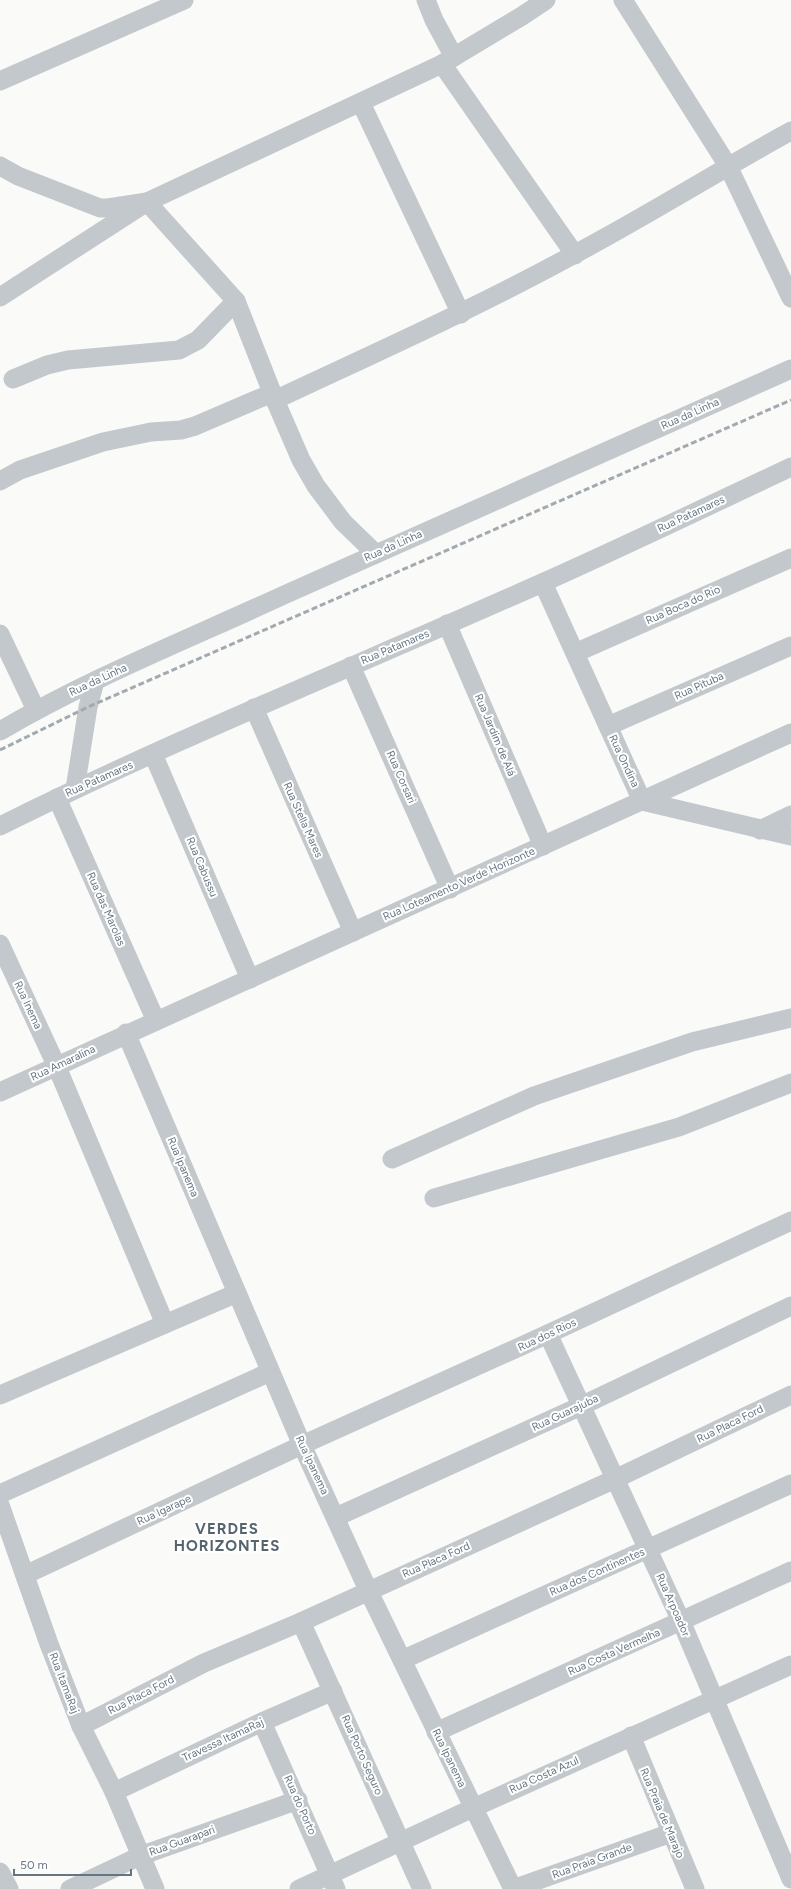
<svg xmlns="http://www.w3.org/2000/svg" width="791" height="1889" viewBox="0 0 791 1889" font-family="Figtree,sans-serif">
  <rect width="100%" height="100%" fill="#fafaf8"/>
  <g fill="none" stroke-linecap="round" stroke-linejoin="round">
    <g stroke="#c3c8cc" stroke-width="19">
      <path d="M426 0 434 20 454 57"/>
      <path d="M623 0 728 166 791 298"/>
      <path d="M442 64 575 255"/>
      <path d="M0 81 184 0"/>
      <path d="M361 103 461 314"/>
      <path d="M0 166 18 176 100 208H108L147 202 236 301 275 400 301 460 316 486 343 522 376 554"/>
      <path d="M0 297 147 202 442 64 522 16 546 0"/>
      <path d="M13 379 47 365 68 360 179 350 198 340 236 301"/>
      <path d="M275 400C375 353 476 308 573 255 647 216 718 171 791 131"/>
      <path d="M0 481 20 470 103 442 151 432 181 430 195 426 272 393"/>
      <path d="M543 583 642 801 791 836"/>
      <path d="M447 624 543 846"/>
      <path d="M0 634 36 710"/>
      <path d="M575 653 791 558"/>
      <path d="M351 666 450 889"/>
      <path d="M254 708 353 932"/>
      <path d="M608 726 791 646"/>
      <path d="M0 731C90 678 189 639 284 595 452 519 622 445 791 369"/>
      <path d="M153 754 250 979"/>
      <path d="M75 789 88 707 95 681"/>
      <path d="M57 798 156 1021"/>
      <path d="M0 826C177 738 361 664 542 583 625 546 708 506 791 467"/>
      <path d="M760 830 791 815"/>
      <path d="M0 944 57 1067 165 1324"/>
      <path d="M126 1033 302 1445 368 1590 513 1889"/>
      <path d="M0 1092 791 733"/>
      <path d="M392 1159 534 1096 692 1042 791 1018"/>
      <path d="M434 1198 679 1127 791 1083"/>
      <path d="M548 1334 681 1621 791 1879"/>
      <path d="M0 1395 237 1293"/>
      <path d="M0 1494 270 1372"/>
      <path d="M0 1505 49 1644 81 1726 114 1792 155 1889"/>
      <path d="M336 1517 581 1406 791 1306"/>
      <path d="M25 1575 302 1445 548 1334 791 1221"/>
      <path d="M301 1622 422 1889"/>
      <path d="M402 1660 791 1484"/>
      <path d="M262 1722 336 1889"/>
      <path d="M81 1726 204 1663 301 1622 615 1479 791 1395"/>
      <path d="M436 1732 791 1571"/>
      <path d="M631 1736 695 1889"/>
      <path d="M114 1792 262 1722 333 1691"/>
      <path d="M0 1872 9 1889"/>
      <path d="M70 1889 140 1856 298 1800"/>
      <path d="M299 1889 473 1808 791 1665"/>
      <path d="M513 1889 671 1833"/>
    </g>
    <path stroke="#a2aab0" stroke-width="3" stroke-dasharray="6 3" stroke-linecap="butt" d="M0 750 88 707 791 400"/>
  </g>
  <g text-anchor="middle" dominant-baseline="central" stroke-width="4" stroke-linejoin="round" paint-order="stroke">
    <g font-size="11" fill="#657683" stroke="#fff">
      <text transform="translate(690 414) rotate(-24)">Rua da Linha</text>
      <text transform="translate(691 514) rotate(-25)">Rua Patamares</text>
      <text transform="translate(393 546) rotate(-24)">Rua da Linha</text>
      <text transform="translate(683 605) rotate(-24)">Rua Boca do Rio</text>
      <text transform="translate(395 647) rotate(-23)">Rua Patamares</text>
      <text transform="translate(98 680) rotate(-25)">Rua da Linha</text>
      <text transform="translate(699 686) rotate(-24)">Rua Pituba</text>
      <text transform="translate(495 735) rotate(67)">Rua Jardim de Alá</text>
      <text transform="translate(624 761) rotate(65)">Rua Ondina</text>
      <text transform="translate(401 777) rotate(66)">Rua Corsari</text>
      <text transform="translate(99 779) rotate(-24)">Rua Patamares</text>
      <text transform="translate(303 820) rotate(66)">Rua Stella Mares</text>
      <text transform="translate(202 867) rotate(67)">Rua Cabussu</text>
      <text transform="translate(459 884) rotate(-24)">Rua Loteamento Verde Horizonte</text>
      <text transform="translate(106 909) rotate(66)">Rua das Marolas</text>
      <text transform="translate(28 1005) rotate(65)">Rua Inema</text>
      <text transform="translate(63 1063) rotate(-25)">Rua Amaralina</text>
      <text transform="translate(183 1167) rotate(67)">Rua Ipanema</text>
      <text transform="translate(547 1335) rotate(-25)">Rua dos Rios</text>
      <text transform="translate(565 1413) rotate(-25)">Rua Guarajuba</text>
      <text transform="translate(730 1424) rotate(-26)">Rua Placa Ford</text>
      <text transform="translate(312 1465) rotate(65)">Rua Ipanema</text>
      <text transform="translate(164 1510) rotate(-25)">Rua Igarape</text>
      <text transform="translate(436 1560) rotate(-24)">Rua Placa Ford</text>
      <text transform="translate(597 1572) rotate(-24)">Rua dos Continentes</text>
      <text transform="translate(673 1605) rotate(66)">Rua Arpoador</text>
      <text transform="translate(614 1652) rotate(-24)">Rua Costa Vermelha</text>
      <text transform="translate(64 1683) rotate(69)">Rua ItamaRaj</text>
      <text transform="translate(141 1695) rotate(-27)">Rua Placa Ford</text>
      <text transform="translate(223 1740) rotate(-25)">Travessa ItamaRaj</text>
      <text transform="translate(362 1755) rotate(66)">Rua Porto Seguro</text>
      <text transform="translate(449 1758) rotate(64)">Rua Ipanema</text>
      <text transform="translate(544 1775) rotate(-24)">Rua Costa Azul</text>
      <text transform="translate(300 1805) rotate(66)">Rua do Porto</text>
      <text transform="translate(662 1813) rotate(67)">Rua Praia de Marajo</text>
      <text transform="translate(182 1841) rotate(-20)">Rua Guarapari</text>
      <text transform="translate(592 1861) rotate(-20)">Rua Praia Grande</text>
    </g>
    <g font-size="15" font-weight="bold" letter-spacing="1" fill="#57646e" stroke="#fff">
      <text x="227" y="1529">VERDES<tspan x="227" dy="17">HORIZONTES</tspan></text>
    </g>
  </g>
  <path d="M14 1869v6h117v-6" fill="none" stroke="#657683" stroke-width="2"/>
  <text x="20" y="1869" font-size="12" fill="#657683" stroke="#ffffff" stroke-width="3" paint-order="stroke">50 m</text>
</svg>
